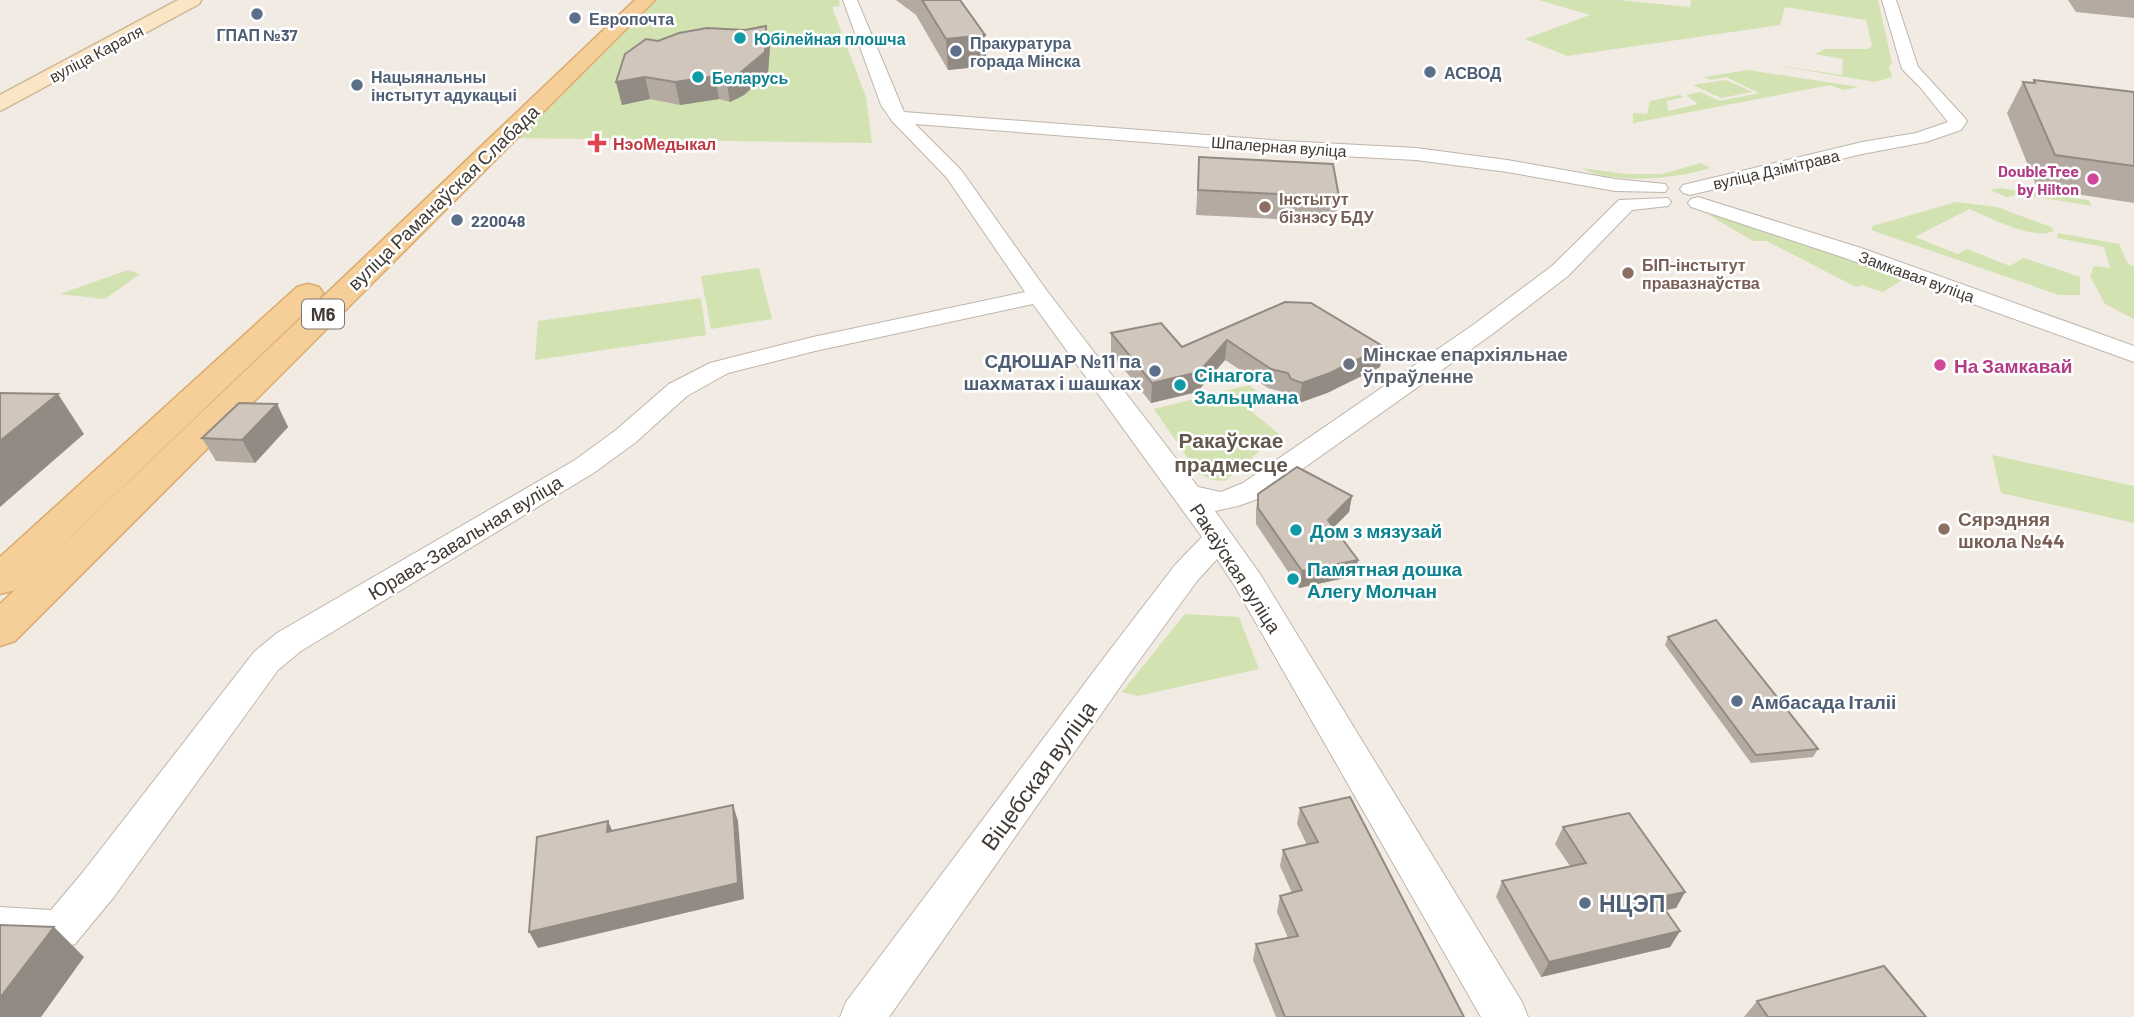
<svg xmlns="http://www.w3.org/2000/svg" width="2134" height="1017" viewBox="0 0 2134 1017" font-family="Barlow,sans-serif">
  <rect width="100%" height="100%" fill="#f1ebe4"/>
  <g fill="#d2e2b0">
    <path d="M657 0H839L840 6 832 7 866 97 872 143 518 138Z"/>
    <path d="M1539 0H1618L1690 7 1691 0H1878L1892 63 1889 66 1892 77 1875 82 1767 64 1842 75 1843 59 1815 54 1825 49H1868L1872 46 1866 20 1785 7 1780 25 1567 56 1525 39 1590 15Z"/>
    <path d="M1748 70 1859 87 1843 90 1830 85 1633 123V113L1647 114 1650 101 1679 95 1684 97 1667 101 1668 111 1698 104 1686 95 1700 92 1720 101 1759 93 1726 77 1711 80 1704 77Z"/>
    <path d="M1726 80 1752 92 1721 98 1693 85Z"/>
    <path d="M1701 163 1710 168C1677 179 1612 185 1581 168L1626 174H1662Z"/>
    <path d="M2000 188 2088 200 2092 206 2018 194 2007 197 1990 190Z"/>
    <path d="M1956 202 1997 207 2051 227 2054 231C2032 241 1990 217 1969 209L1915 237 1958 254 1967 249 2010 266 2024 258 2080 277V295H2059L1871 230 1873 226Z"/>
    <path d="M1715 214 1899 277 1902 280 1883 292 1862 285 1856 287 1767 241H1753L1709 215Z"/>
    <path d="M2058 233 2119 244 2128 264 2134 266V319L2105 304 2090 276 2094 266 2110 268 2104 247 2057 238Z"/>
    <path d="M759 268 772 319 711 329 701 276Z"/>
    <path d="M128 270 140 274 105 299 60 294Z"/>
    <path d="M701 298 706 335 535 360 538 321Z"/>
    <path d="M1249 385 1265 397 1246 407 1279 434 1225 481 1212 480 1198 473 1154 409Z"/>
    <path d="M1992 455 2134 486V523L2001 493Z"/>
    <path d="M1185 614 1239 617 1259 669 1138 696 1122 692Z"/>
  </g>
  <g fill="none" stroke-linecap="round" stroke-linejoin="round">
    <defs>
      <g id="street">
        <path d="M843 0H857L904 112 1284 141 1416 148 1507 160 1615 179 1665 184 1668 188 1665 192 1615 191 1507 172 1416 160 1284 153 915 124 961 170 1047 291 1198 487 1221 492 1243 483 1473 325 1552 266 1619 200 1668 198 1671 202 1668 206 1632 210 1568 276 1491 335 1263 497 1238 506 1215 511 1260 574 1522 1002 1528 1017H1481L1236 588 1217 559 1197 581 1127 677 889 1017H840L846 1002 1103 659 1175 565 1202 537 1033 304 815 351 728 373 687 396 636 442 595 472 301 651 278 670 113 898 75 944 60 949 0 945V907L51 910 83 872 254 652 277 633 575 460 616 430 669 384 710 363 813 337 1025 292 947 178 892 121 881 105Z"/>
        <path d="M1882 0H1896L1918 67 1964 117 1967 121 1961 130 1926 142 1862 154 1690 195 1683 193 1680 189 1683 185 1862 142 1916 133 1948 122 1920 87 1902 69Z"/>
        <path d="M1698 197 1861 248 2134 346V362L1845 258 1691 207 1688 203 1691 199Z"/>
      </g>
      <path id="secondary" d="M178 0H201L199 4 0 111V95Z"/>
      <g id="primary">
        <path d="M635 0H655L15 641 0 646V604Z"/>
        <path d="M308 284 319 287 323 293 319 299 15 590 0 594V557L297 287Z"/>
      </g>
    </defs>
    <use href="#street" stroke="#beb5ab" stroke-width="2"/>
    <use href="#secondary" stroke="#cdb897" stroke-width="3"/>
    <use href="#primary" stroke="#d9aa6a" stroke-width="3"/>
    <use href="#street" fill="#fff" fill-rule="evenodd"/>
    <use href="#secondary" fill="#fae6c5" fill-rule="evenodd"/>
    <use href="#primary" fill="#f6cf98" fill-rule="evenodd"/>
  </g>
  <g fill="#b4aaa1">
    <path d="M896 0H960L987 66 948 70 916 15Z"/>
    <path d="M2068 0H2134V18L2076 12Z"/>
    <path d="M766 26 770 47 768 73 744 95 730 102 719 99 680 105 650 99 622 105 616 82 658 41 745 30Z"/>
    <path d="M2034 80 2134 92V203L2037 188 2007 113 2023 82 2032 83Z"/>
    <path d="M1199 157 1339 197 1335 222 1196 215Z"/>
    <path d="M1285 302 1380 367 1327 393 1299 403 1288 399 1285 393 1268 388 1225 360 1197 392 1151 403 1111 353V333L1182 347Z"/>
    <path d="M277 404 288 427 255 463 216 461 202 438Z"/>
    <path d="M1258 494 1352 496 1349 512 1334 527 1358 560 1354 576 1299 588 1256 524V510Z"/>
    <path d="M1668 637 1818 749 1813 757 1751 763 1665 645Z"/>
    <path d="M1300 808 1464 1017H1276L1253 960 1256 944 1288 938 1277 912 1280 896 1292 893 1280 866 1283 850 1307 845 1297 824Z"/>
    <path d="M1563 827 1685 892 1676 908 1665 910 1680 931 1670 947 1541 977 1496 897 1502 881 1570 866 1555 844Z"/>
    <path d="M1757 1001 1926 1017H1744Z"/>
  </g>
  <g fill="#928b83">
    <path d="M766 26 770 47 768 73 744 95 730 102 726 79Z"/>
    <path d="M985 35 987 66 948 70 946 39Z"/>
    <path d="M715 76 719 99 680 105 675 82Z"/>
    <path d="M645 77 650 99 622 105 616 82Z"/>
    <path d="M1227 340 1225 360 1197 392 1151 403 1152 383Z"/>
    <path d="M1384 347 1380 367 1327 393 1299 403 1302 383Z"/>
    <path d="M58 394 84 434 0 507V441Z"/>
    <path d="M277 404 288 427 255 463 242 440Z"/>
    <path d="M1352 496 1349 512 1325 536 1328 520Z"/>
    <path d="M1358 560 1354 576 1299 588 1302 571Z"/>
    <path d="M733 805 738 821 744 899 538 948 529 932Z"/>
    <path d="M608 821 615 837 607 832Z"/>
    <path d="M1685 892 1676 908 1648 914 1657 898Z"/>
    <path d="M54 927 84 957 41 1017H0V998Z"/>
    <path d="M1680 931 1670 947 1541 977 1549 962Z"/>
  </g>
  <g fill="#d1c6bb" stroke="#928b83" stroke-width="2">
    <path d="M922 0H960L985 35 946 39Z"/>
    <path d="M766 26 765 52 740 73 726 79 715 76 675 82 645 77 616 82 625 54 646 39 658 41 679 33 707 28 745 30Z"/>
    <path d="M2034 80 2134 92V166L2055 155 2023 82 2035 83Z"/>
    <path d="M1199 157 1333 164 1339 197 1198 190Z"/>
    <path d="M1285 302 1311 303 1384 347 1330 373 1302 383 1291 379 1288 373 1271 369 1227 340 1199 372 1152 383 1111 333 1161 323 1182 347Z"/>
    <path d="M0 393 58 394 0 441Z"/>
    <path d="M239 403 277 404 242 440 202 438Z"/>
    <path d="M1297 467 1352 496 1328 520 1358 560 1302 571 1258 508V494Z"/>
    <path d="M1716 620 1818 749 1756 755 1668 637Z"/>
    <path d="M1350 797 1464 1017H1285L1256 944 1298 936 1280 896 1302 890 1283 850 1318 842 1300 808Z"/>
    <path d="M733 805 738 883 529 932 537 837 608 821 607 832Z"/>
    <path d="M1629 813 1685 892 1657 898 1680 931 1549 962 1502 881 1586 863 1563 827Z"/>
    <path d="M0 925 54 927 0 998Z"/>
    <path d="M1884 966 1926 1017H1768L1757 1001Z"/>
  </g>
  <g fill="#5c6f8a" stroke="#fff" stroke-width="2.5">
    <circle cx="257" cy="14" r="7"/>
    <circle cx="575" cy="18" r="7"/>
    <circle cx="956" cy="51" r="7"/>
    <circle cx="1430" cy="72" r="7"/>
    <circle cx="357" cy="85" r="7"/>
    <circle cx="457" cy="220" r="7"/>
    <circle cx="1155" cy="371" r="7"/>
    <circle cx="1737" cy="701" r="7"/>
    <circle cx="1585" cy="903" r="7"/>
  </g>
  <g fill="#0f9aa8" stroke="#fff" stroke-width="2.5">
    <circle cx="740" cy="38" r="7"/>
    <circle cx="698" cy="77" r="7"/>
    <circle cx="1180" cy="385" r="7"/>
    <circle cx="1296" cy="530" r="7"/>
    <circle cx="1293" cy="579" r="7"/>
  </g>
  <path fill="#e0444e" stroke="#fff" stroke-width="2.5" d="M593.5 132.5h7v7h7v7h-7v7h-7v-7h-7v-7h7z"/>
  <g fill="#d1479c" stroke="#fff" stroke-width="2.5">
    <circle cx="2093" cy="179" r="7"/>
    <circle cx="1940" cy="365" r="7"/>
  </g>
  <g fill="#8d6e63" stroke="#fff" stroke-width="2.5">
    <circle cx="1265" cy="207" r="7"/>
    <circle cx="1628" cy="273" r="7"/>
    <circle cx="1944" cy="529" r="7"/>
  </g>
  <circle fill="#6b7280" stroke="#fff" stroke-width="2.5" cx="1349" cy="364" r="7"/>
  <g text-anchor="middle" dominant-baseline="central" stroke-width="5" stroke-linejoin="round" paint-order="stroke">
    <g font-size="16" font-weight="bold" fill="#4e5e75" stroke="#fff" text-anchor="start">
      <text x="589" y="18">Европочта</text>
      <text x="257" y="34" text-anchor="middle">ГПАП №37</text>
      <text x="970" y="42">Пракуратура<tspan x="970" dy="18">горада Мінска</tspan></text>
      <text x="1444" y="72">АСВОД</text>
      <text x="371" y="76">Нацыянальны<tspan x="371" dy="18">інстытут адукацыі</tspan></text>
      <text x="471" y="220">220048</text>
    </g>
    <g font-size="16" font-weight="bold" fill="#0d838f" stroke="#fff" text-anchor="start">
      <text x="754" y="38">Юбілейная плошча</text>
      <text x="712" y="77">Беларусь</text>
    </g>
    <g font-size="16" fill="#423b35" stroke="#fff">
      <text transform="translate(96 53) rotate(-28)">вуліца Караля</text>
      <text transform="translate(1279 146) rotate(4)">Шпалерная вуліца</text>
      <text transform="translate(1776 169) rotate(-13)">вуліца Дзімітрава</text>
      <text transform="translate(1917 276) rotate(20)">Замкавая вуліца</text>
    </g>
    <g font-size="16" font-weight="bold" fill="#be3a42" stroke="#fff" text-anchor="start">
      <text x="613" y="143">НэоМедыкал</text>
    </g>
    <g font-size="16" font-weight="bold" fill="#b23c85" stroke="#fff" text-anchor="end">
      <text x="2079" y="170">DoubleTree<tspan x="2079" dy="18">by Hilton</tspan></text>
    </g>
    <g font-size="16" font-weight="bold" fill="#785e54" stroke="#fff" text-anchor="start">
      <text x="1279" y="198">Інстытут<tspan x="1279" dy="18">бізнэсу БДУ</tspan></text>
      <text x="1642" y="264">БІП-інстытут<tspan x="1642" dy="18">правазнаўства</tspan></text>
    </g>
    <rect fill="#fff" stroke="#7b7672" stroke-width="2" x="302" y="299.5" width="42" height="29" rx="5"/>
    <g font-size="18" font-weight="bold" fill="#423b35">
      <text x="323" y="314">М6</text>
    </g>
    <g font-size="19" fill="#423b35" stroke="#fff">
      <text transform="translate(443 197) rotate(-44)">вуліца Раманаўская Слабада</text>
      <text transform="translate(465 537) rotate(-31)">Юрава-Завальная вуліца</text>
      <text transform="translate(1236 568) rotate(57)">Ракаўская вуліца</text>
    </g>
    <g font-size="19" font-weight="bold" fill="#5b616d" stroke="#fff" text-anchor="start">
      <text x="1363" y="353">Мінскае епархіяльнае<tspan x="1363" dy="22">ўпраўленне</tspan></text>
    </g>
    <g font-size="19" font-weight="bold" fill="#4e5e75" stroke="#fff" text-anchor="end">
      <text x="1141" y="360">СДЮШАР №11 па<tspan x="1141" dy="22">шахматах і шашках</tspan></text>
      <text x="1751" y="701" text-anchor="start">Амбасада Італіі</text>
    </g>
    <g font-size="19" font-weight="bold" fill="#b23c85" stroke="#fff" text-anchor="start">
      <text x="1954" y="365">На Замкавай</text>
    </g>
    <g font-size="19" font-weight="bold" fill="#0d838f" stroke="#fff" text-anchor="start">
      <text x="1194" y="374">Сінагога<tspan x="1194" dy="22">Зальцмана</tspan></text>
      <text x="1310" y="530">Дом з мязузай</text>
      <text x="1307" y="568">Памятная дошка<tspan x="1307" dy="22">Алегу Молчан</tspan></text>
    </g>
    <g font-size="19" font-weight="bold" fill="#785e54" stroke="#fff" text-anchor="start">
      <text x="1958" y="518">Сярэдняя<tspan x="1958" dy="22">школа №44</tspan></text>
    </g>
    <g font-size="21" font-weight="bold" fill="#64584d" stroke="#fff">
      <text x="1231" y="439">Ракаўскае<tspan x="1231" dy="24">прадмесце</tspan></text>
    </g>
    <g font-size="23" fill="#423b35" stroke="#fff">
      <text transform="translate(1038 775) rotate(-54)">Віцебская вуліца</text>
    </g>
    <g font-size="23" font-weight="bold" fill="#4e5e75" stroke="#fff" text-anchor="start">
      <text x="1599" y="903">НЦЭП</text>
    </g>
  </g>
</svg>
